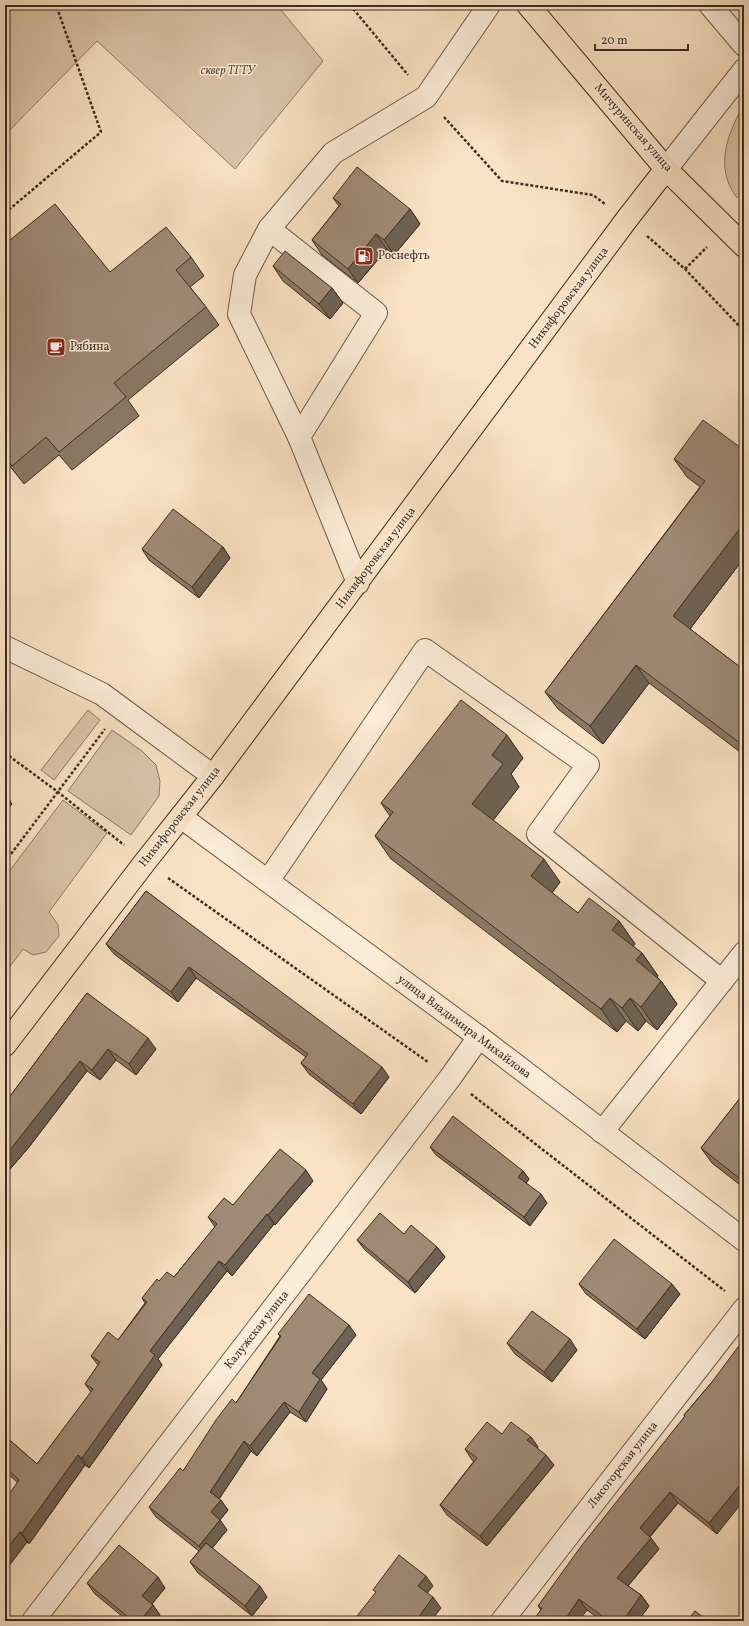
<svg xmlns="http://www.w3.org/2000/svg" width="749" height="1626" viewBox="0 0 749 1626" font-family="Vollkorn,serif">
  <rect width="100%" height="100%" fill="#fae3c4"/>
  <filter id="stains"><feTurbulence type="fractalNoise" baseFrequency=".005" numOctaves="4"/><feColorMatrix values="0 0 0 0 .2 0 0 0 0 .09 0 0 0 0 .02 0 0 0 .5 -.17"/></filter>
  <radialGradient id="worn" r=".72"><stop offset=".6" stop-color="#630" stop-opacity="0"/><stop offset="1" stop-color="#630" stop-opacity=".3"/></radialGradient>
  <g fill="#dac4a8" stroke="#8c7864">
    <path d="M5 5H277L323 61 235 169 97 41 5 135Z"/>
    <path d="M744 104V192L737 198C714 167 727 135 744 104Z"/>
    <path d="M88 710 100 720 54 780 41 770Z"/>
    <path d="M112 730 142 751 156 765 160 781 159 796 131 835 68 791Z"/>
    <path d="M63 800 107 833 49 912 58 925 59 936 46 952 33 955 23 949 5 973V877Z"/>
  </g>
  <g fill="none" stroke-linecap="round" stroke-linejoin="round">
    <defs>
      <g id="minor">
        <path d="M710 5 744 45"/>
        <path d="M666 169 744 70"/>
        <path d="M269 229 245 275 239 314 299 437"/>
        <path d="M358 583 299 437 376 313 269 229 333 153 426 97 489 5"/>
        <path d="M5 647 102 694 213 776"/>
        <path d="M181 817 479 1037 744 1240"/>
        <path d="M268 881 425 650 588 765 538 834 722 981"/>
        <path d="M602 1132 744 953"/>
        <path d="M33 1621 450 1078 479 1037"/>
        <path d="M502 1621 744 1309"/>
      </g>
      <g id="major">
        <path d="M528 5 666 169 744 246"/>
        <path d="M5 1045 145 862 213 776 627 219 666 169"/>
      </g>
    </defs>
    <use href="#minor" stroke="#6c5a4a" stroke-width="24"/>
    <use href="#major" stroke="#3d2c21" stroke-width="24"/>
    <g stroke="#3d2c21" stroke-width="2.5" stroke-dasharray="3 2" stroke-linecap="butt">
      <path d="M350 5 408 75"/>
      <path d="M444 117 502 181 593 195 605 204"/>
      <path d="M5 213 101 132 56 5"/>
      <path d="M647 236 685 269 744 331"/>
      <path d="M685 269 707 247"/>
      <path d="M5 753 58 792 124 845"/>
      <path d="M5 862 105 729"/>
      <path d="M168 878 428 1062"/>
      <path d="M471 1094 725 1291"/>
    </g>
    <use href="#minor" stroke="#fcedd9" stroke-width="22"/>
    <use href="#major" stroke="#fae3c4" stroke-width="22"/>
  </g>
  <g fill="#897865" stroke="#3d2c21">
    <path d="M333 198 410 209 420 224 394 255 387 249 358 283 322 255 312 240 339 206Z"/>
    <path d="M5 244 110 272 191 257 204 276 190 287 206 307 219 325 128 400 139 416 72 470 59 455 24 484 5 460Z"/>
    <path d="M273 266 332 288 343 303 330 319 283 281Z"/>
    <path d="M744 450V558L690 629 744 670V755L649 683 603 744 558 709 545 692 700 487 687 477 674 459Z"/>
    <path d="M223 547 230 558 199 598 149 560 142 549Z"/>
    <path d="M523 758 511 774 519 787 493 820 560 882 552 893 578 913 619 921 635 944 633 946 642 953 658 976 657 977 661 981 677 1004 657 1030 646 1021 638 1031 626 1021 617 1032 391 859 375 836 390 816 381 803Z"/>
    <path d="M146 891 389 1077 361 1114 309 1074 301 1063 306 1057 196 978 178 1002 114 954 106 944Z"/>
    <path d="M87 993 156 1049 136 1075 116 1060 100 1080 87 1071 29 1147 5 1175V1103Z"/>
    <path d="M744 1093V1188L712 1163 701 1148Z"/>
    <path d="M430 1147 523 1171 529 1179 526 1183 547 1203 530 1226 436 1155Z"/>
    <path d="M313 1181 275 1225 274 1224 232 1276 227 1271 158 1359 162 1365 89 1468 85 1465 29 1544 27 1542 5 1571V1500L18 1483 5 1471V1436L37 1464 91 1392 85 1384 98 1365 91 1356 118 1340 145 1303 142 1298 159 1281 174 1277 215 1227 208 1217 233 1205Z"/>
    <path d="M404 1234 437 1247 445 1257 415 1293 365 1250 357 1240Z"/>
    <path d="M579 1284 680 1294 645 1339 586 1294Z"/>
    <path d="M278 1334 356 1335 321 1380 327 1389 306 1422 290 1412 257 1456 251 1451 219 1499 228 1510 220 1520 227 1530 212 1548 267 1597 252 1616 198 1573 190 1562 199 1551 156 1517 149 1507 183 1471 236 1403 280 1336Z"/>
    <path d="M507 1343 577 1350 552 1382 515 1354Z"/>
    <path d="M712 1382 717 1534 678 1503 650 1537 659 1549 628 1586 641 1595 649 1606 638 1621H602L587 1610H541L538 1606 685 1417 684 1415Z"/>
    <path d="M502 1434 531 1437 538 1447 537 1448 554 1465 487 1546 447 1515 440 1505 474 1461 472 1460 465 1449Z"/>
    <path d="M87 1583 165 1588 152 1604 160 1615 155 1621H128L95 1594Z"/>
  </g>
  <g fill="#6f6153" stroke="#3d2c21">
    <path d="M410 209 420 224 394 255 384 240Z"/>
    <path d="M376 234 387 249 358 283 348 269Z"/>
    <path d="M332 288 343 303 330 319 319 304Z"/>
    <path d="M744 523V558L686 634 673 616Z"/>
    <path d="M223 547 230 558 199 598 192 587Z"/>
    <path d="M636 665 649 683 603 744 590 726Z"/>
    <path d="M507 735 523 758 511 774 519 787 488 827 472 804 492 755Z"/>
    <path d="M5 793 12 804 5 813Z"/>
    <path d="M544 859 560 882 547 899 531 876Z"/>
    <path d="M619 921 635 944 628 953 612 930Z"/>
    <path d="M642 953 658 976 652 983 636 960Z"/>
    <path d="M189 967 196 978 178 1002 171 992Z"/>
    <path d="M661 981 677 1004 657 1030 641 1007Z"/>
    <path d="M610 998 626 1021 617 1032 601 1009Z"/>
    <path d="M630 998 646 1021 638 1031 622 1008Z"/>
    <path d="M148 1038 156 1049 136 1075 129 1064Z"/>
    <path d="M108 1049 116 1060 100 1080 92 1070Z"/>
    <path d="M80 1061 87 1071 29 1147 5 1175V1156Z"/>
    <path d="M382 1067 389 1077 361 1114 353 1104Z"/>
    <path d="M306 1170 313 1181 275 1225 268 1215Z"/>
    <path d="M523 1171 529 1179 524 1186 518 1177Z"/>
    <path d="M541 1194 547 1203 530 1226 524 1217Z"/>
    <path d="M267 1214 274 1224 232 1276 225 1265Z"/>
    <path d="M437 1247 445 1257 415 1293 408 1282Z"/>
    <path d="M219 1261 227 1271 158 1359 162 1365 89 1468 82 1458 150 1351Z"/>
    <path d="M672 1284 680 1294 645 1339 637 1329Z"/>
    <path d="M349 1325 356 1335 321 1380 327 1389 306 1422 299 1412 312 1373Z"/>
    <path d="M570 1339 577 1350 552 1382 544 1372Z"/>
    <path d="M284 1402 290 1412 257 1456 250 1446Z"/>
    <path d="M531 1437 538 1447 535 1451 527 1440Z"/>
    <path d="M244 1441 251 1451 217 1502 210 1492Z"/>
    <path d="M78 1455 85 1465 29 1544 22 1533Z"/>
    <path d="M546 1455 554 1465 487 1546 480 1536Z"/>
    <path d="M744 1480V1500L717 1534 709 1523Z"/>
    <path d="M670 1492 678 1503 647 1539 640 1528Z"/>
    <path d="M221 1500 228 1510 218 1522 211 1512Z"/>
    <path d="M220 1520 227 1530 206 1556 199 1546Z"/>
    <path d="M20 1532 27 1542 5 1571V1551Z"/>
    <path d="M651 1538 659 1549 625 1589 617 1578Z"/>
    <path d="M426 1576 433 1586 425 1596 418 1586Z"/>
    <path d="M158 1577 165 1588 150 1606 142 1596Z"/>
    <path d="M260 1586 267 1597 252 1616 245 1606Z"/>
    <path d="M641 1595 649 1606 638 1621H623Z"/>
    <path d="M433 1597 441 1608 431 1621H416Z"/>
    <path d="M579 1599 587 1610 579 1621H564Z"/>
    <path d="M153 1605 160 1615 155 1621H140Z"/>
  </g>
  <g fill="#9f8b76" stroke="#3d2c21">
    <path d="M357 167 410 209 384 240 376 234 348 269 312 240 341 204 333 198Z"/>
    <path d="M55 204 110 272 166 227 191 257 176 270 206 307 114 383 126 397 59 452 46 437 12 466 5 458V244Z"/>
    <path d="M285 251 332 288 319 304 273 266Z"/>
    <path d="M703 420 744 450V523L673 616 744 670V746L636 665 590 726 545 692 705 481 674 459Z"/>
    <path d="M173 509 223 547 192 587 142 549Z"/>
    <path d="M461 700 507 735 492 755 503 764 472 804 544 859 531 876 578 913 589 898 619 921 612 930 642 953 636 960 661 981 641 1007 630 998 622 1008 610 998 601 1009 375 836 393 812 381 803Z"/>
    <path d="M146 891 382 1067 353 1104 301 1063 308 1054 189 967 171 992 106 944Z"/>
    <path d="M87 993 148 1038 129 1064 108 1049 92 1070 80 1061 21 1136 5 1156V1103Z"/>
    <path d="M744 1093V1182L701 1148Z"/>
    <path d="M453 1116 523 1171 518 1177 541 1194 524 1217 430 1147Z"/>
    <path d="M280 1149 306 1170 268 1215 267 1214 225 1265 219 1261 150 1351 155 1355 82 1458 78 1455 22 1533 20 1532 5 1551V1500L19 1480 5 1467V1436L37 1464 93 1389 85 1384 100 1362 91 1356 108 1332 118 1340 147 1302 142 1298 157 1279 159 1281 167 1272 174 1277 217 1224 208 1217 224 1198 233 1205Z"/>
    <path d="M380 1213 404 1234 411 1225 437 1247 408 1282 357 1240Z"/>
    <path d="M614 1239 672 1284 637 1329 579 1284Z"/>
    <path d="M309 1294 349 1325 312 1373 320 1379 299 1412 284 1402 250 1446 244 1441 210 1492 221 1500 211 1512 220 1520 199 1546 149 1507 180 1468 183 1471 216 1420 232 1399 236 1403 281 1336 278 1334Z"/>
    <path d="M532 1311 570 1339 544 1372 507 1343Z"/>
    <path d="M744 1339V1480L709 1523 670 1492 640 1528 651 1538 617 1578 641 1595 623 1621H609L579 1599 564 1621H533L542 1608 538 1606 582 1545 685 1416 684 1415 712 1382Z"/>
    <path d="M487 1422 502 1434 511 1422 531 1437 527 1440 546 1455 480 1536 440 1505 477 1458 465 1449Z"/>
    <path d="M206 1543 260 1586 245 1606 190 1562Z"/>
    <path d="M119 1545 158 1577 142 1596 153 1605 140 1621H133L87 1583Z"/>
    <path d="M399 1555 426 1576 418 1586 433 1597 416 1621 414 1620 413 1621H353L376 1592 373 1590Z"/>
    <path d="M695 1611 708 1621H687Z"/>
  </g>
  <defs>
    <symbol id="fuel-square" viewBox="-11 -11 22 22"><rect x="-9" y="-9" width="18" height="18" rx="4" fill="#8f2418" stroke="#fcedd9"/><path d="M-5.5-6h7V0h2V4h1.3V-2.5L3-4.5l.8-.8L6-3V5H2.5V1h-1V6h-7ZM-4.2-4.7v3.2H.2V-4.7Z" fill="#fff"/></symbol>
    <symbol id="cafe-square" viewBox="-11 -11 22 22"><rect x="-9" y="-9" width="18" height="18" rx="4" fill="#8f2418" stroke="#fcedd9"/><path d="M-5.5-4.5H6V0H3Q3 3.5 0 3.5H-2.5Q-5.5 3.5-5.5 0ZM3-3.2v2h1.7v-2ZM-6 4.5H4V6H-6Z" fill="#fff"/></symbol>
  </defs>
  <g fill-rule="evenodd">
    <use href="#fuel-square" x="353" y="245" width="22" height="22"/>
    <use href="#cafe-square" x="45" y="336" width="22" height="22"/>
  </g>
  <g text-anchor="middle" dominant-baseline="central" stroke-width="3" stroke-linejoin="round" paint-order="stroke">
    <g font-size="12" font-style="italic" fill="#5c4a3c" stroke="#fcedd9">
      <text x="228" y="71">сквер ТГТУ</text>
    </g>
    <g font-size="12" fill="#3d2c21" stroke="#fcedd9">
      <text transform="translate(633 128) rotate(49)">Мичуринская улица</text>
      <text transform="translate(569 298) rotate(-53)">Никифоровская улица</text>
      <text transform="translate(376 558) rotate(-53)">Никифоровская улица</text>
      <text transform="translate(180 817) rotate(-52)">Никифоровская улица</text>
      <text transform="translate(464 1027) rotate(37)">улица Владимира Михайлова</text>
      <text transform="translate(257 1330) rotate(-52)">Калужская улица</text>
      <text transform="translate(623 1465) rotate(-52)">Лысогорская улица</text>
    </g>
    <g font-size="12" fill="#3d2c21" stroke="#fcedd9" text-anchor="start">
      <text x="378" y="256">Роснефть</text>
      <text x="70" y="347">Рябина</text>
    </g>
  </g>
  <rect width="749" height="1626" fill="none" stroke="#fae3c4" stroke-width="20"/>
  <rect x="6" y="6" width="737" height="1614" fill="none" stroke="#3d2c21" stroke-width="2"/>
  <rect x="10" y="10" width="729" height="1606" fill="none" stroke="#3d2c21"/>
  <path d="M595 44v6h93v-6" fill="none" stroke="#3d2c21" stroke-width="2"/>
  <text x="601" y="44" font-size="12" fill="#3d2c21" stroke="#fcedd9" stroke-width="3" paint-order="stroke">20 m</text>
  <rect width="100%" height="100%" filter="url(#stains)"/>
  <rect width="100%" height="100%" fill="url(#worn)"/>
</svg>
